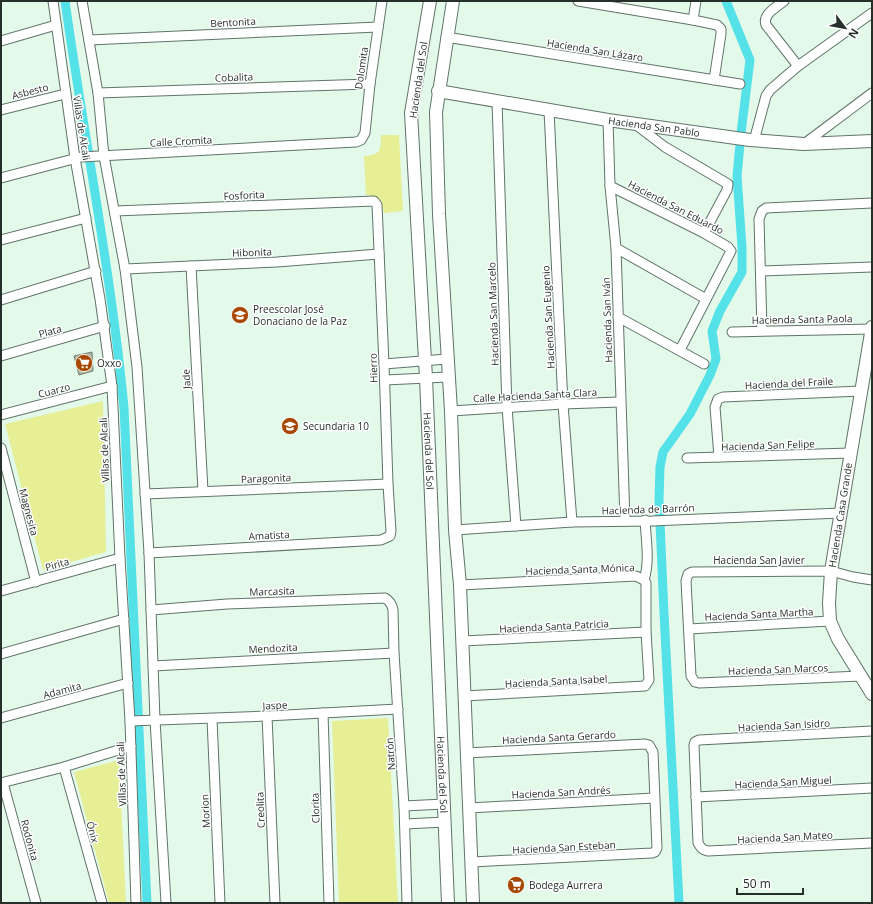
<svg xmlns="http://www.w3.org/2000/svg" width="873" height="904" viewBox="0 0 873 904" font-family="'Open Sans',sans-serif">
  <rect width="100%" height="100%" fill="#e3faeb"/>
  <g fill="#e6ee96">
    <path d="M381 135H399L403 211 384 213C382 204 377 194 366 195L364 156C380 155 381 151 381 135Z"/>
    <path d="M103 401 106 552 43 570 5 424Z"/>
    <path d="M388 718 398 903H339L332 721Z"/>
    <path d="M119 760 126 903H109L74 772Z"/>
  </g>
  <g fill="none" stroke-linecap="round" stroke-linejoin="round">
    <g stroke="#54e1e8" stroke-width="9">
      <path d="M65 1C84 137 111 271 124 408L147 903"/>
      <path d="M679 903 664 613 659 500 660 467 663 452 690 414 710 375 716 359 712 331 720 311 742 272V247L737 176 741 133 750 60 726 1"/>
    </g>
  </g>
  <path fill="#aab7a4" stroke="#768270" d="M92 352 93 371 79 375 74 356Z"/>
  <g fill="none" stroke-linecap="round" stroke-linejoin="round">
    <defs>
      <g id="street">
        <path d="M53 1 75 158 100 299 112 386 120 558 130 721 136 903"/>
        <path d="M82 1 98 93 104 156 125 269 137 367 149 553 155 720 166 903"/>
        <path d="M578 1 693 20 717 25 721 29V34L714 80"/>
        <path d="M784 1C777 7 762 14 766 25L798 66"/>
        <path d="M693 20 696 1"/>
        <path d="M446 37 740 84"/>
        <path d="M89 40 378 27"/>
        <path d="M1 41 56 25"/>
        <path d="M98 93 370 84"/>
        <path d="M497 101 507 407 516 526"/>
        <path d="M1 110 65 94"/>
        <path d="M549 110 563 404 572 522"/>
        <path d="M608 120 610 186 616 248 625 521"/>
        <path d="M635 124 665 147 728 184 727 190 704 233"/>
        <path d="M754 141 766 96 770 90 798 66 872 13"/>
        <path d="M804 144 872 93"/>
        <path d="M1 178 81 157 356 142 361 140 365 133 370 84 382 1"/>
        <path d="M610 186 704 233 728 247 731 251 680 350"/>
        <path d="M115 211 374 201 377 205 384 364 388 484 391 531 390 536 381 540 149 553"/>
        <path d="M1 240 86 218"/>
        <path d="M616 248 706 299"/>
        <path d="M191 266 203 491"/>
        <path d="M125 269 277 262 379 254"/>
        <path d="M761 271 872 267"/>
        <path d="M1 300 96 271"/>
        <path d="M618 317 704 364"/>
        <path d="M762 330 759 219 762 211 766 208 872 203"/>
        <path d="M732 332 872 329"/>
        <path d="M1 356 105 326"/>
        <path d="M384 364 447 359"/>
        <path d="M385 380 448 377"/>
        <path d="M451 411 563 404 620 402"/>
        <path d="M1 415 112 386"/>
        <path d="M1 448 36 582"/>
        <path d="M719 457 715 407 718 399 723 397 861 391"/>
        <path d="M687 458 850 453"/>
        <path d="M145 494 388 484"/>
        <path d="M455 530 572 522 652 521 841 513"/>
        <path d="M644 580C650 561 646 540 645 520"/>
        <path d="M460 585 636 576 644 580 646 583V632L649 680 645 686 464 696"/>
        <path d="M1 591 120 558"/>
        <path d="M151 610 227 604 385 598C390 601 392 604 393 610L394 653 404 806 407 903"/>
        <path d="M689 629 830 621"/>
        <path d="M462 641 646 632"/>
        <path d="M1 654 124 619"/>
        <path d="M153 666 394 653"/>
        <path d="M861 676 699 683 695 682 691 676 686 581 688 574 692 572 831 571 853 577 872 580"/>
        <path d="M323 713 329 903"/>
        <path d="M267 716 275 903"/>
        <path d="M1 718 128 683"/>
        <path d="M212 719 220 903"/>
        <path d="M130 721 267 716 398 709"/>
        <path d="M872 731 699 740 695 742 694 745 698 843C701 848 702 850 708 851L872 843"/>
        <path d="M466 753 645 744 649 745 653 752 657 848 655 852 652 853 472 862"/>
        <path d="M64 767 102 903"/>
        <path d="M1 783 64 767 131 746"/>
        <path d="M3 783 36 903"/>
        <path d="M696 797 872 788"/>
        <path d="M404 806 444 804"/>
        <path d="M469 808 654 798"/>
        <path d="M405 824 445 822"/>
      </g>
      <g id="secondary">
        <path id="s1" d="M430 1 411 113 426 378 448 903"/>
        <path d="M453 1 436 112 439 214 451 411 455 530 460 585 473 903"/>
        <path id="s2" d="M438 91 608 120 750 140 804 144 872 141"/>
        <path d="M872 327 831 571 829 603 830 621 838 639 872 694"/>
      </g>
    </defs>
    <use href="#street" stroke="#607467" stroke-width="11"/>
    <use href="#secondary" stroke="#607467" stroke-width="14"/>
    <use href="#street" stroke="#fff" stroke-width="9"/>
    <use href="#secondary" stroke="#fff" stroke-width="12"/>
  </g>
  <defs>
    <symbol id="school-disc" viewBox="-11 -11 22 22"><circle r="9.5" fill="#a84700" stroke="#fff"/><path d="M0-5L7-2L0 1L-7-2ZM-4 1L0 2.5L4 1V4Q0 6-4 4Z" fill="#fff"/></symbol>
    <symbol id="supermarket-disc" viewBox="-11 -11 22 22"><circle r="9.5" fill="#a84700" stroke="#fff"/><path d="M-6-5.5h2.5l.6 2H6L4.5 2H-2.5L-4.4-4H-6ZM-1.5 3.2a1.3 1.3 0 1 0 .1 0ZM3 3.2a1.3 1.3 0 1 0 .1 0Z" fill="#fff"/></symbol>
  </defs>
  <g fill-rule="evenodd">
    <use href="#school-disc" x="230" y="305" width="20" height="20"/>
    <use href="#supermarket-disc" x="74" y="353" width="20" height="20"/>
    <use href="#school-disc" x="280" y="416" width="20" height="20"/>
    <use href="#supermarket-disc" x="506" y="875" width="20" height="20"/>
  </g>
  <g text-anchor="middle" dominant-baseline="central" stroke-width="3" stroke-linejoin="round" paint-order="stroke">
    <g font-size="10" fill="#262f29" stroke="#fff">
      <text transform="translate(233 22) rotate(-3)">Bentonita</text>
      <text transform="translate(595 50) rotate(9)">Hacienda San Lázaro</text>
      <text transform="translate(361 68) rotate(-82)">Dolomita</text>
      <text transform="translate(234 77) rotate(-2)">Cobalita</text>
      <text transform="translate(418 80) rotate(-82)">Hacienda del Sol</text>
      <text transform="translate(30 91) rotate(-14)">Asbesto</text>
      <text stroke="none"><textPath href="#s2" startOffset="219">Hacienda San Pablo</textPath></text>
      <text transform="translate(82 128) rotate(81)">Villas de Alcali</text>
      <text transform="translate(181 141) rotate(-3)">Calle Cromita</text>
      <text transform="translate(244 195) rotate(-3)">Fosforita</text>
      <text transform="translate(676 207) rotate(27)">Hacienda San Eduardo</text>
      <text transform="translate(252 252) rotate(-2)">Hibonita</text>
      <text transform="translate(493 314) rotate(-92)">Hacienda San Marcelo</text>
      <text transform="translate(548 317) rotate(-93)">Hacienda San Eugenio</text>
      <text transform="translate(802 319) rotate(-1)">Hacienda Santa Paola</text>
      <text transform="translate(607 320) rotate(-92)">Hacienda San Iván</text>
      <text transform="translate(50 331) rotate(-16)">Plata</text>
      <text transform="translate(373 368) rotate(-92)">Hierro</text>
      <text transform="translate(186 379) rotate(-93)">Jade</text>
      <text transform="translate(789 383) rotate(-3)">Hacienda del Fraile</text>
      <text transform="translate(54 390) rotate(-15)">Cuarzo</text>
      <text transform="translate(535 395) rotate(-3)">Calle Hacienda Santa Clara</text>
      <text transform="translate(768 445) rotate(-2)">Hacienda San Felipe</text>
      <text transform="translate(104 450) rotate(-92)">Villas de Alcali</text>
      <text stroke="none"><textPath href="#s1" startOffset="452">Hacienda del Sol</textPath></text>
      <text transform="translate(266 478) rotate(-2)">Paragonita</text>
      <text transform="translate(648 509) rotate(-2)">Hacienda de Barrón</text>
      <text transform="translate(29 512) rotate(75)">Magnesita</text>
      <text transform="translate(840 515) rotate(-81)">Hacienda Casa Grande</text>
      <text transform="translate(269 535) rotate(-3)">Amatista</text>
      <text x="759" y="560">Hacienda San Javier</text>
      <text transform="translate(57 564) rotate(-16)">Pirita</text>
      <text transform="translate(580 569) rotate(-2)">Hacienda Santa Mónica</text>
      <text transform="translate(272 591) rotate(-2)">Marcasita</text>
      <text transform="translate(759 614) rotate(-3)">Hacienda Santa Martha</text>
      <text transform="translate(554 626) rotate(-3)">Hacienda Santa Patricia</text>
      <text transform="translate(273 648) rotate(-3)">Mendozita</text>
      <text transform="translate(778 669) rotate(-2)">Hacienda San Marcos</text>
      <text transform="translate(556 681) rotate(-3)">Hacienda Santa Isabel</text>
      <text transform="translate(62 690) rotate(-15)">Adamita</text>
      <text transform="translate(275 705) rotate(-3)">Jaspe</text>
      <text transform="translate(784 725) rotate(-3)">Hacienda San Isidro</text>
      <text transform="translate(559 737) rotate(-3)">Hacienda Santa Gerardo</text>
      <text transform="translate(390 754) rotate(-94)">Natrón</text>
      <text transform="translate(121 774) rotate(-92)">Villas de Alcali</text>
      <text stroke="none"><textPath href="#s1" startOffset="776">Hacienda del Sol</textPath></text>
      <text transform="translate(783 782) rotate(-3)">Hacienda San Miguel</text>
      <text transform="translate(561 792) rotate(-3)">Hacienda San Andrés</text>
      <text transform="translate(315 808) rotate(-92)">Clorita</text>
      <text transform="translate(260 810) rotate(-92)">Creolita</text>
      <text transform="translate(205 811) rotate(-93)">Morion</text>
      <text transform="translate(93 832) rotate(75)">Ónix</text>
      <text transform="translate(785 837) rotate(-3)">Hacienda San Mateo</text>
      <text transform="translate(30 840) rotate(75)">Rodonita</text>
      <text transform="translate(564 847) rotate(-3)">Hacienda San Esteban</text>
    </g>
    <g font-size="10" fill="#262f29" stroke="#fff" text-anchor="start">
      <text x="253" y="309">Preescolar José<tspan x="253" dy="12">Donaciano de la Paz</tspan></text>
      <text x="97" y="363">Oxxo</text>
      <text x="303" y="426">Secundaria 10</text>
      <text x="529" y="885">Bodega Aurrera</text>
    </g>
  </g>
  <rect width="873" height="904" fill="none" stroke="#262f29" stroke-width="4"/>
  <g transform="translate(845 28) rotate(122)" stroke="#ffffff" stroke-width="3" paint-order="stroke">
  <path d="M0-3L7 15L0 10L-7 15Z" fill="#262f29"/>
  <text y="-6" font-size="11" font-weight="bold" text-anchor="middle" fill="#262f29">N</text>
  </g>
  <path d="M737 888v6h66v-6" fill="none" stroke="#262f29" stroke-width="2"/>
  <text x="743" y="888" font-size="12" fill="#262f29" stroke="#ffffff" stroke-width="3" paint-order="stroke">50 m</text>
</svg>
